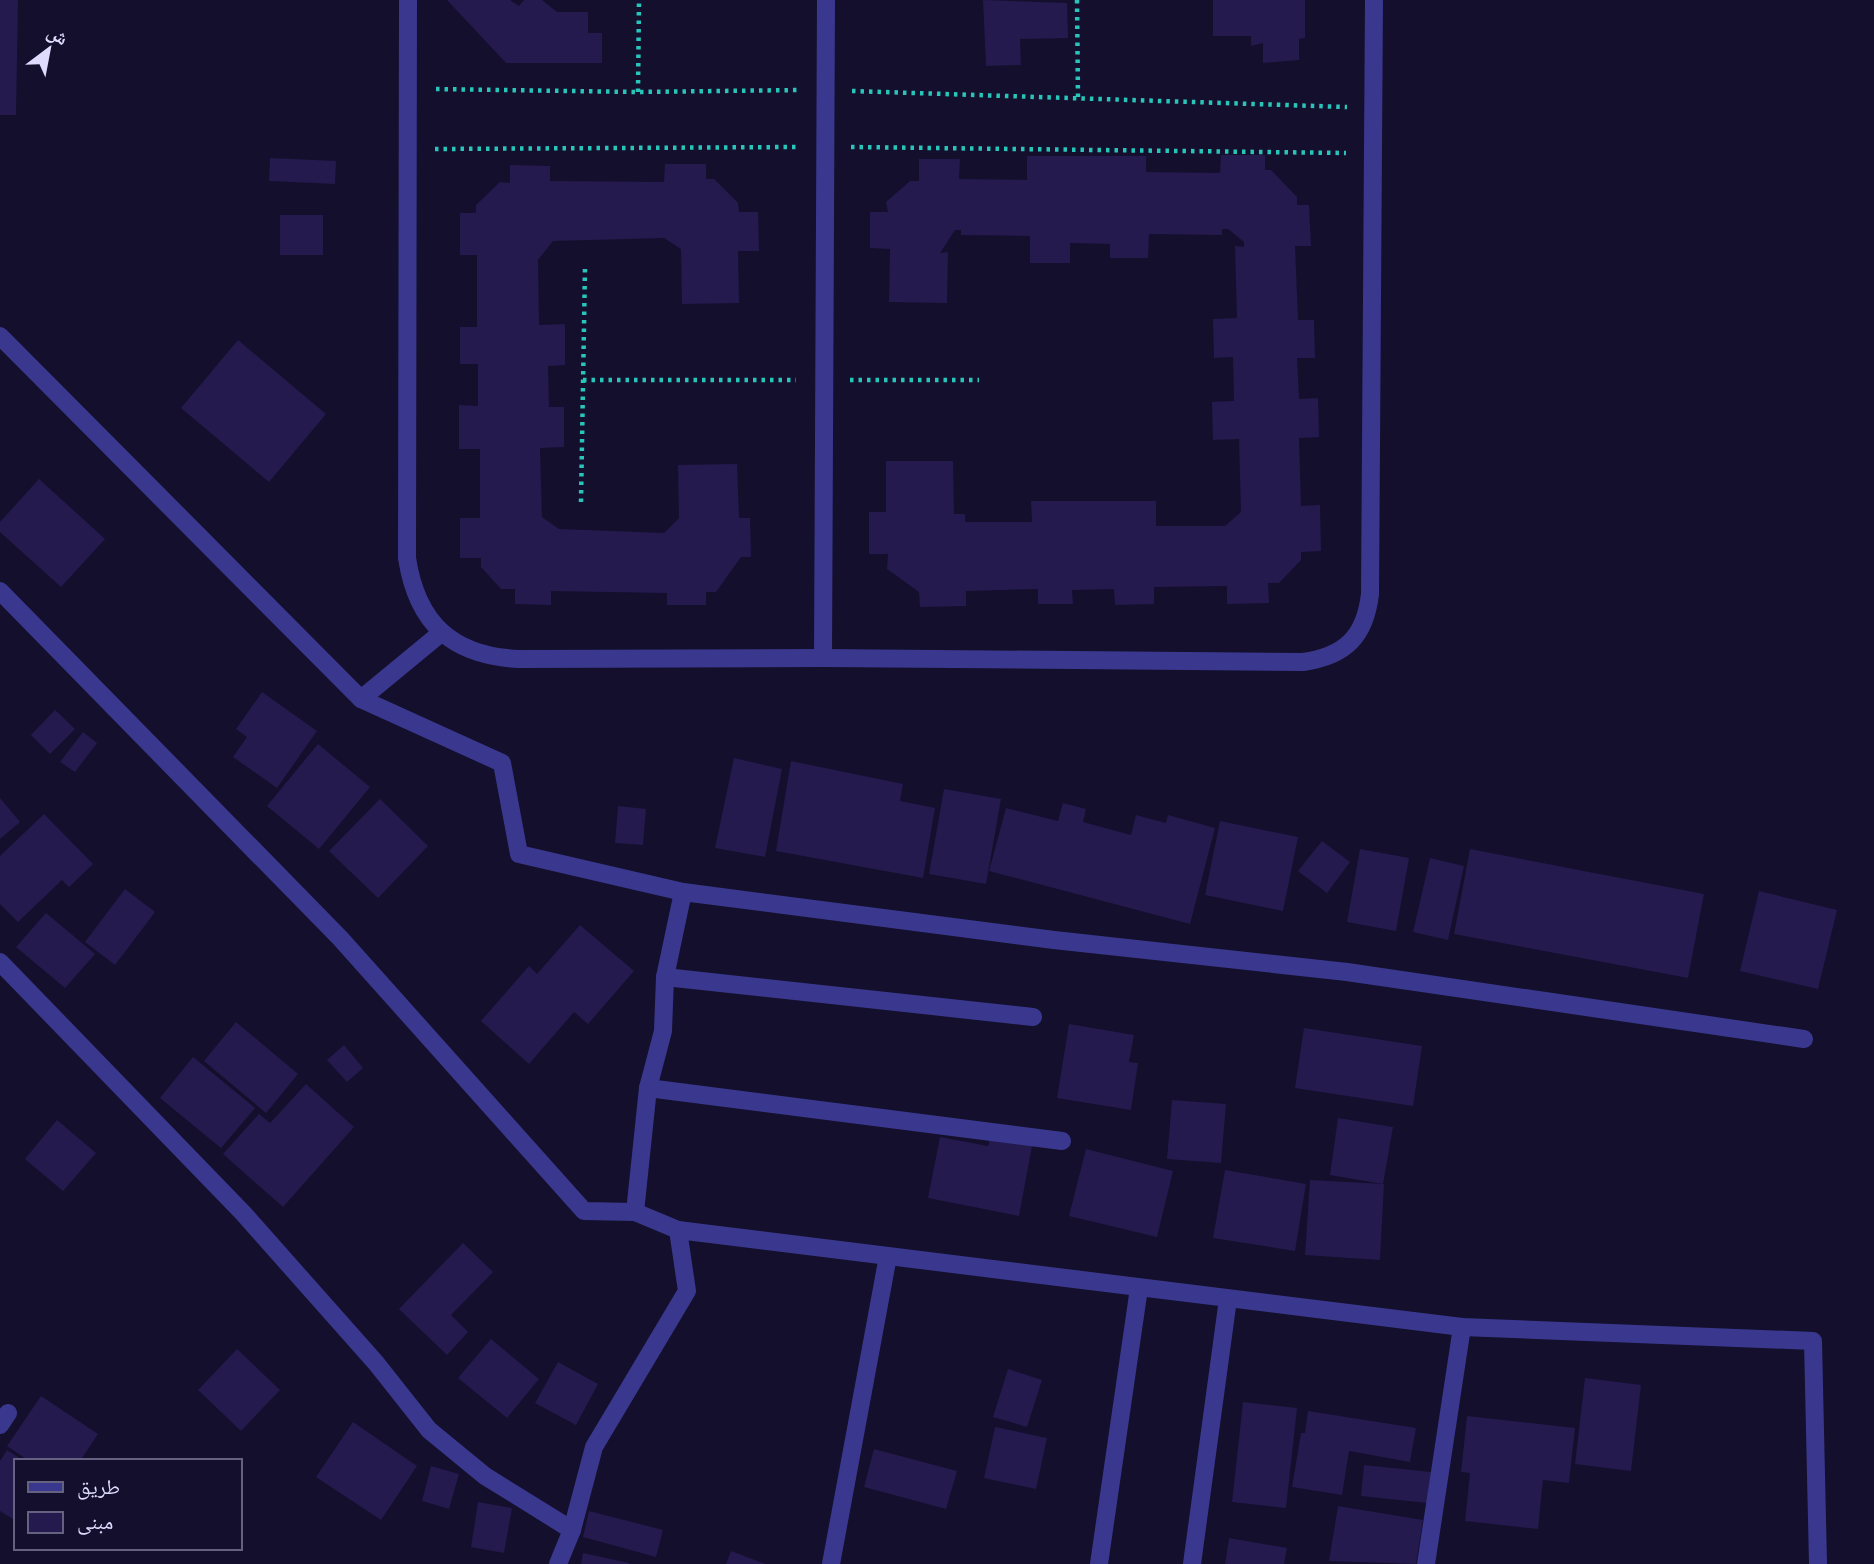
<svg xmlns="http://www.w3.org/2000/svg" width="1874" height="1564" viewBox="0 0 1874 1564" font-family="'Open Sans','Noto Naskh Arabic',sans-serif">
  <rect width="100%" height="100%" fill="#140f2c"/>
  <g fill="#241a4e">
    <path d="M0 0H18L16 115H0Z"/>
    <path d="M447 0H510L519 6 524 0H542L557 12H588V33H602V63H506Z"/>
    <path d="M983 0 1067 3 1068 38 1020 39 1021 65 986 66Z"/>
    <path d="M1213 0H1305V38L1299 39V60L1263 63V43L1251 46V36H1213Z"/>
    <path d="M1221 155H1265V170H1271L1297 197V205H1309L1311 246H1295L1298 320H1314L1315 358H1297L1299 399 1318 398 1319 437 1299 438 1301 506 1320 505 1321 551 1301 552V560L1279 583H1268L1269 603 1227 604V586L1154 587V604L1115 605 1114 589 1072 590 1073 604H1038V589L966 591V606L920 607 919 592 887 569 888 554H869V512H886V461H953L954 514H965V522H1032L1031 501H1156V526H1225L1241 512 1239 439 1213 440 1212 402 1234 401 1233 357 1214 358 1213 319 1237 318 1235 246 1244 247V242L1228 229H1222V235L1149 234 1148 258H1110V244L1070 243V263H1030V236L961 235V230H955L940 253 948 252 947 303 889 302 890 249 870 248V212H888L886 202 910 181H919V159H960L959 179 1027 180V156H1146V172L1220 173Z"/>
    <path d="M270 158 336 161 335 184 269 181Z"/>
    <path d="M665 164H706V179H714L738 203 739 212H758L759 251H738L739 303 682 304 681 249 664 238 553 241 538 260 539 325 565 324V365L548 366 549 407H564V447L540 448 542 517 559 529 664 533 679 518 678 465 737 464 739 518H750L751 557H741L716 592H706V605H667V593L551 591V605L515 604V589H501L481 567V558H460V518H480V449H459V405L478 406V364H460V327H477V255H460V213H476V205L500 182 510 183V165L550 166V181L664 182Z"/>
    <rect x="280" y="215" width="43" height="40"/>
    <path d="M238 340 326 414 269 482 181 408Z"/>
    <path d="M39 479 105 539 61 587 0 532V522Z"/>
    <path d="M262 692 317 731 277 788 233 757 247 737 236 729Z"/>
    <path d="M55 710 75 729 50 754 31 735Z"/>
    <path d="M83 732 97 743 75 772 60 762Z"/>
    <path d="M318 744 370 787 319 849 267 806Z"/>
    <path d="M734 758 782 769 765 857 715 848Z"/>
    <path d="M791 761 903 784 900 801 935 808 923 878 776 851Z"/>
    <path d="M944 789 1001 799 986 884 929 874Z"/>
    <path d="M0 798 20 822 0 839Z"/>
    <path d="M380 799 428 846 378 898 329 851Z"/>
    <path d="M1063 803 1086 809 1083 822 1131 835 1136 815 1166 823 1168 815 1215 828 1190 924 989 871 1006 808 1058 821Z"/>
    <path d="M618 806 646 809 643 845 615 843Z"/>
    <path d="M44 814 93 864 69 887 62 880 18 922 0 904V856Z"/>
    <path d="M1220 821 1298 837 1283 911 1205 895Z"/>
    <path d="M1322 841 1350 862 1327 893 1298 871Z"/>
    <path d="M1360 849 1409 858 1396 931 1347 922Z"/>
    <path d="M1470 849 1704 894 1688 978 1454 934Z"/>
    <path d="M1430 858 1464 866 1448 940 1413 932Z"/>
    <path d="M125 889 155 912 115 965 85 942Z"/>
    <path d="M1759 891 1837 910 1818 989 1740 971Z"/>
    <path d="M46 913 95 954 65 988 16 947Z"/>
    <path d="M580 925 634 971 588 1024 574 1012 529 1064 481 1021 529 966 537 974Z"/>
    <path d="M236 1022 298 1074 266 1113 204 1061Z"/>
    <path d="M1069 1024 1134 1035 1129 1062 1138 1063 1131 1110 1057 1098Z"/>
    <path d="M1304 1028 1422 1046 1413 1106 1295 1088Z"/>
    <path d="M344 1045 363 1068 347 1082 327 1060Z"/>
    <path d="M193 1057 255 1108 221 1148 160 1098Z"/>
    <path d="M306 1084 354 1127 283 1207 223 1154 259 1114 270 1123Z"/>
    <path d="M1172 1100 1226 1104 1221 1163 1167 1159Z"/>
    <path d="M1338 1118 1393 1127 1383 1184 1330 1175Z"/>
    <path d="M57 1120 96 1153 63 1191 25 1159Z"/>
    <path d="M940 1137 988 1146 990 1138 1032 1146 1019 1216 928 1198Z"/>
    <path d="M1086 1149 1173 1171 1157 1237 1069 1216Z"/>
    <path d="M1225 1170 1306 1184 1295 1251 1213 1238Z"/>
    <path d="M1310 1180 1384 1184 1380 1260 1305 1255Z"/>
    <path d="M463 1243 493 1272 451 1315 468 1332 447 1355 399 1309Z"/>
    <path d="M491 1339 539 1379 507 1418 458 1378Z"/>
    <path d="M237 1349 280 1390 241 1431 198 1390Z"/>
    <path d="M558 1362 598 1384 576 1425 535 1403Z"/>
    <path d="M1008 1369 1042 1380 1027 1427 993 1417Z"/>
    <path d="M1585 1378 1641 1385 1631 1471 1575 1464Z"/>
    <path d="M41 1396 98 1434 80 1461H29L7 1446Z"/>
    <path d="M1243 1402 1297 1408 1286 1508 1232 1502Z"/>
    <path d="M1308 1411 1416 1428 1410 1462 1349 1451 1342 1495 1292 1487 1301 1433H1305Z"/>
    <path d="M1467 1416 1575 1428 1569 1483 1543 1480 1538 1529 1465 1521 1470 1473 1461 1472Z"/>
    <path d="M353 1422 417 1466 381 1520 316 1477Z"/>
    <path d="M995 1427 1047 1438 1036 1489 984 1478Z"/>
    <path d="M874 1449 957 1471 946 1509 864 1487Z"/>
    <path d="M7 1450 24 1461H16V1521L0 1511V1461Z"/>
    <path d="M1364 1465 1431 1472 1427 1503 1361 1496Z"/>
    <path d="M431 1466 459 1474 449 1509 422 1501Z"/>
    <path d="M478 1502 512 1508 504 1553 471 1547Z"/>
    <path d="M1338 1506 1423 1520 1416 1564 1329 1561Z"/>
    <path d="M589 1511 663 1530 656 1557 583 1537Z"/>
    <path d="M1229 1538 1287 1548 1284 1564H1225Z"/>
    <path d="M731 1551 765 1564H726Z"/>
    <path d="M583 1553 629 1563V1564H581Z"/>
  </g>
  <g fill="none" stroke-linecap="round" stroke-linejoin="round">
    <g stroke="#29c5ba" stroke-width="4.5" stroke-dasharray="3.5 5" stroke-linecap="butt">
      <path d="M1077 0 1078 99"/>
      <path d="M436 89 638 92 798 90"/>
      <path d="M852 91 1347 107"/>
      <path d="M638 92 639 0"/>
      <path d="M851 147 1346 153"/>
      <path d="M435 149 797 147"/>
      <path d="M583 380H796"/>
      <path d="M850 380H979"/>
      <path d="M581 502 585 267"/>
    </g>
    <g stroke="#3a388e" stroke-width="18">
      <path d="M408 0 407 558C417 624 453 656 519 659L823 658 1303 662C1345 656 1365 637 1370 594L1374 0"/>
      <path d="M0 336 361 699 502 763 519 854 683 892"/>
      <path d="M0 591 340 938 584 1211 635 1212 678 1230 1462 1327 1813 1341 1818 1564"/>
      <path d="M823 658 826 0"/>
      <path d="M361 699 441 633"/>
      <path d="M0 962 243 1213 376 1363 429 1430 485 1476 572 1530"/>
      <path d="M665 977 1033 1017"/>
      <path d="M648 1088 1062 1141"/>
      <path d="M635 1212 648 1088 663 1031 665 977 683 892 1054 940 1347 972 1804 1039"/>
      <path d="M0 1425 8 1413"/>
      <path d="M558 1564 572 1530 594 1447 687 1291 678 1230"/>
      <path d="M831 1564 888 1256"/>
      <path d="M1099 1564 1139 1288"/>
      <path d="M1192 1564 1228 1299"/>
      <path d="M1426 1564 1462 1327"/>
    </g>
  </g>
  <rect x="14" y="1459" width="228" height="91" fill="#140f2c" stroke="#656180" stroke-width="2"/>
  <rect x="28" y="1482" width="35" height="10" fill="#3a388e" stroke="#656180" stroke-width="2"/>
  <text x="77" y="1494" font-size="21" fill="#dedbff">طريق</text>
  <rect x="28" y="1512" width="35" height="21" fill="#241a4e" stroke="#656180" stroke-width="2"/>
  <text x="77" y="1529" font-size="21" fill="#dedbff">مبنى</text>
  <g transform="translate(49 49) rotate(32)" stroke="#140f2c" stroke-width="5" paint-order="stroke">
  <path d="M0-5L12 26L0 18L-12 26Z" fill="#dedbff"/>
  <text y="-10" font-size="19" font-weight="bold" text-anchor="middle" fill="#dedbff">ش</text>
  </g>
</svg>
